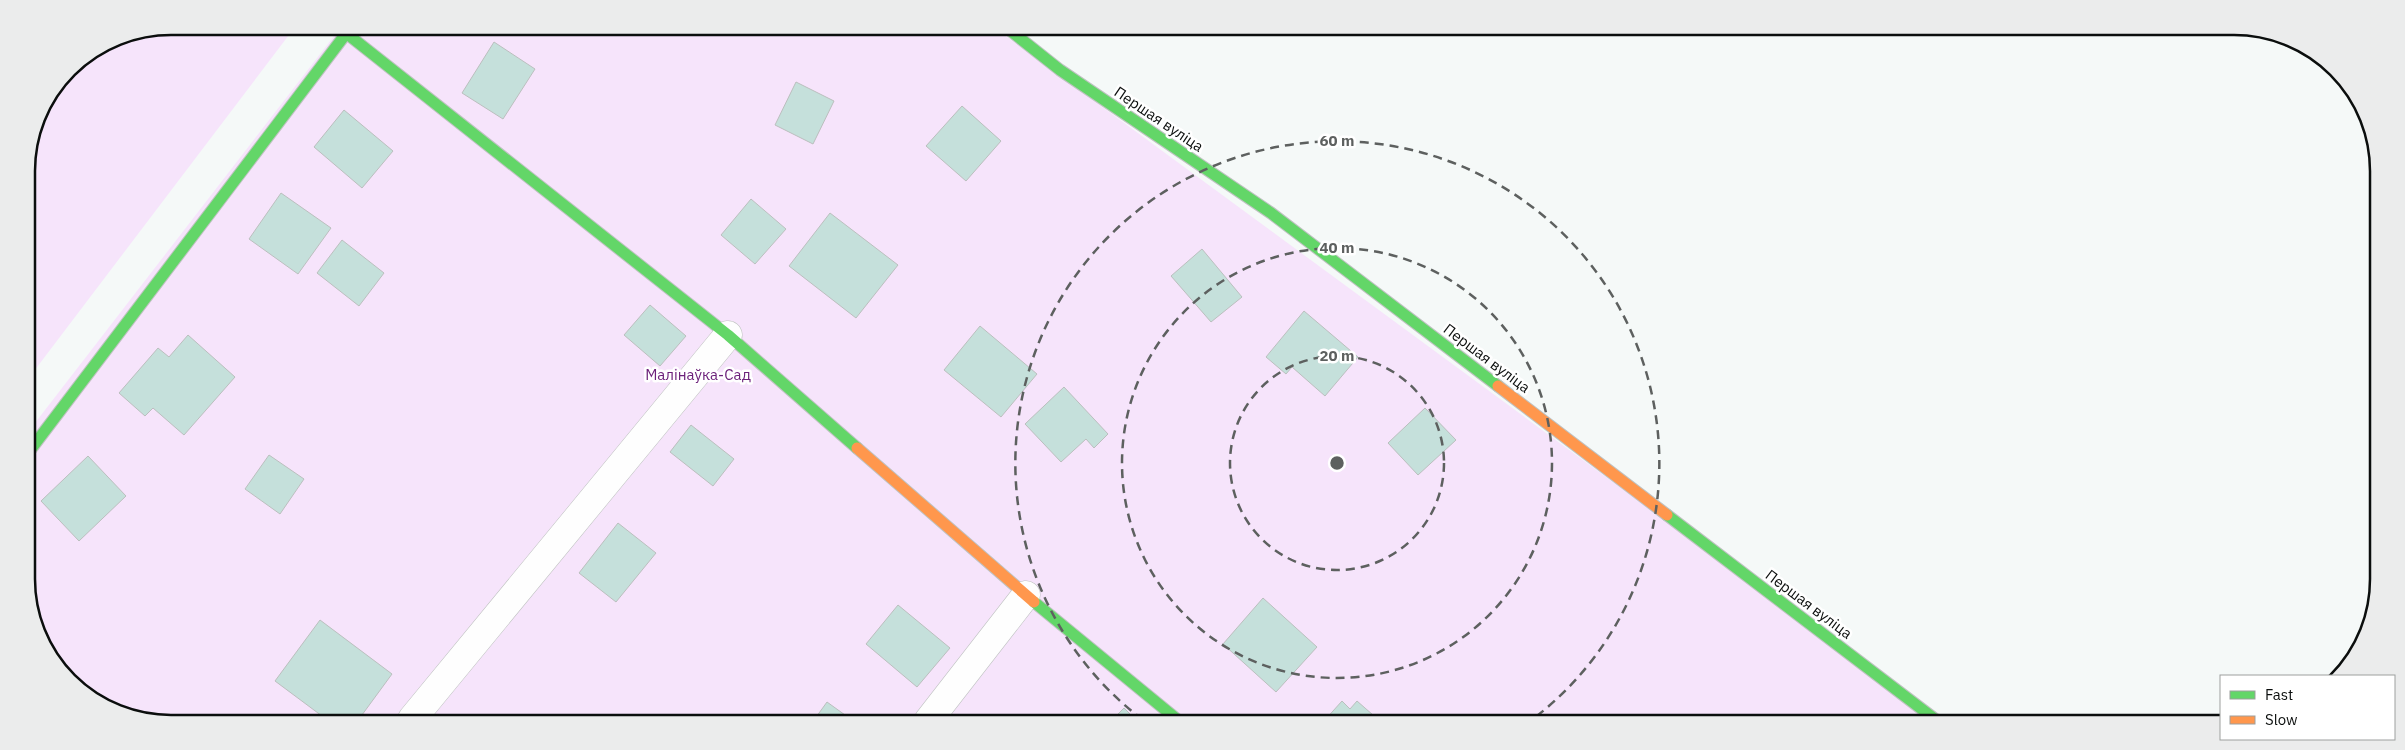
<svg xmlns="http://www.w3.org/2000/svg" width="2405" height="750" viewBox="0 0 2405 750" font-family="'IBM Plex Sans',sans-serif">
  <rect width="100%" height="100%" fill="#f5f9f8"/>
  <g fill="#f6e4fb">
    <path d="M171 26 295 27 28 379 27 162 41 107 69 68 116 37Z"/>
    <path d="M341 27 995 28 1941 723 134 719 68 681 29 607 28 432Z"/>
  </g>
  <g fill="#c5e0db" stroke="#bbbfbe">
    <path d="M494 42 535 69 503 119 462 93Z"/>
    <path d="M796 82 834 101 813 144 775 125Z"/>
    <path d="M962 106 1001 141 966 181 926 146Z"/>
    <path d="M344 110 393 151 362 188 314 147Z"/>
    <path d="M281 193 331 228 298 274 249 239Z"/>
    <path d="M751 199 786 229 755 264 721 235Z"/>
    <path d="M830 213 898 265 856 318 789 266Z"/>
    <path d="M342 240 384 273 359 306 317 273Z"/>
    <path d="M1202 249 1242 297 1211 322 1171 276Z"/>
    <path d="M650 305 686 336 660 366 624 335Z"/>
    <path d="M1304 311 1358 357 1325 396 1292 367 1286 374 1266 357Z"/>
    <path d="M980 326 1037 374 1001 417 944 370Z"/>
    <path d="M188 335 235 377 184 435 153 408 145 416 119 393 158 348 169 357Z"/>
    <path d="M1064 387 1108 434 1094 448 1086 439 1061 462 1025 424Z"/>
    <path d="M1425 408 1456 440 1418 475 1388 443Z"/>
    <path d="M691 425 734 459 713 486 670 452Z"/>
    <path d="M269 455 304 479 280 514 245 489Z"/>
    <path d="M88 456 126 496 79 541 41 501Z"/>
    <path d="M618 523 656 553 616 602 579 573Z"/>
    <path d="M1263 598 1317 647 1276 692 1223 644Z"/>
    <path d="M898 605 950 648 917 687 866 644Z"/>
    <path d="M320 620 392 674 359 719H326L275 681Z"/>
    <path d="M1342 701 1350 709 1357 701 1381 722 1324 721Z"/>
    <path d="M827 702 852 720H814Z"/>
    <path d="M1124 708 1137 721H1111Z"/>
  </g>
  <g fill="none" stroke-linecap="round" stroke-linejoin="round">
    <defs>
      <g id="street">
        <path d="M412 719 728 335"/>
        <path d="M928 721 1026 595"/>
      </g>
      <g id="fast">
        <path d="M1007 28 1060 70 1271 213 1498 386"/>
        <path d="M346 33 728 335 857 448"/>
        <path d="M28 453 351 27"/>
        <path d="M1667 515 1940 723"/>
        <path d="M1034 602 1179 721"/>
      </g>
      <g id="slow">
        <path d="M1498 386 1667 515"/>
        <path d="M857 448 1034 602"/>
      </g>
    </defs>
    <use href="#street" stroke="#bfc2c1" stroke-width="29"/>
    <use href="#fast" stroke="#bfc2c1" stroke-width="13"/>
    <use href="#slow" stroke="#bfc2c1" stroke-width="13"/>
    <use href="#street" stroke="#fefefe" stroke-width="28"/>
    <use href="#fast" stroke="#63d668" stroke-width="11"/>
    <use href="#slow" stroke="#ff974d" stroke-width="11"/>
  </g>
  <g fill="none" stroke="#5d605f" stroke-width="2.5" stroke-dasharray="9 6">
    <circle cx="1337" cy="463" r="107"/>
    <circle cx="1337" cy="463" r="215"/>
    <path d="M1143 720A322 322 0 1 1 1529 722"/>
  </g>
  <g text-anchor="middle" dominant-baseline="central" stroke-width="5" stroke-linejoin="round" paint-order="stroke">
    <g font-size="15" fill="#0b0e0d" stroke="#fff">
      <text transform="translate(1159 119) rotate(34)">Першая вуліца</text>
      <text transform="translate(1487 358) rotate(37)">Першая вуліца</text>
      <text transform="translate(1809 604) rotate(37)">Першая вуліца</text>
    </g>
    <g font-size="15" fill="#6c217a" stroke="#fff">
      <text x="698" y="374">Малінаўка-Сад</text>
    </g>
  </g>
  <path d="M0 0H2405V750H0ZM171 35H2234A136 136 0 0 1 2370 171V579A136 136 0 0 1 2234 715H171A136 136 0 0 1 35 579V171A136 136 0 0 1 171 35Z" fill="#ebecec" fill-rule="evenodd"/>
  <path fill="none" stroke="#0b0e0d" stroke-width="2.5" d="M171 35H2234A136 136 0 0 1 2370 171V579A136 136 0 0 1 2234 715H171A136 136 0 0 1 35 579V171A136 136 0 0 1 171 35Z"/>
  <circle cx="1337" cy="463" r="8" fill="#5d605f" stroke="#fff" stroke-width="2.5"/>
  <g font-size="15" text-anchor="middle" font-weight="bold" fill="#5d605f" stroke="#fff" stroke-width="5" stroke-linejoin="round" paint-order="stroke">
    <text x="1337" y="146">60 m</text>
    <text x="1337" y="253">40 m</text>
    <text x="1337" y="361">20 m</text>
  </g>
  <rect x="2220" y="675" width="175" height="65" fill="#ffffff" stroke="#9d9f9e"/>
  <rect x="2230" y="691" width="25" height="8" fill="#63d668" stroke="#9d9f9e"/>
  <text x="2265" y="700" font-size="15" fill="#0b0e0d">Fast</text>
  <rect x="2230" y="716" width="25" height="8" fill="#ff974d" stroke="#9d9f9e"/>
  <text x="2265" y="725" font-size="15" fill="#0b0e0d">Slow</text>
</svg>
